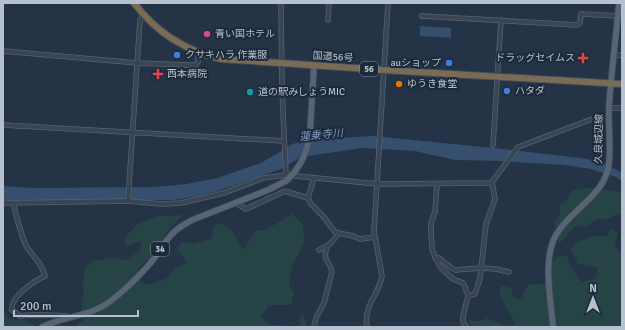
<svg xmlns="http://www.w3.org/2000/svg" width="625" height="330" viewBox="0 0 625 330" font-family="Signika,'Noto Sans JP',sans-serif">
  <rect width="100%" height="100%" fill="#243345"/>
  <g fill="#264346">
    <path d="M588 187 622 192V213L606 219H595L587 227 575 226 559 244 557 230 554 221 560 215V205L567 200 572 191Z"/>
    <path d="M292 214 302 223 305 241 292 266 289 284 294 293 291 305H269L261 317 269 325H282L281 327H50L53 325 75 326 84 320 81 306 84 292 82 286 85 269 94 260 116 258 128 260 141 249V241L126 246 124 239 137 224 158 216 183 215 171 227 153 254 138 269 140 281 146 285 168 278 174 268 187 263 177 249 181 242 193 244 212 238 213 229 219 222 232 231 243 249 255 231 267 229Z"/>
    <path d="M611 229 618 232 615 245 621 255H622V327H472L469 321H482L486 318 510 327 515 324 499 293 501 285 511 288 514 298 523 299 524 291 528 285 544 283 547 275 546 265 558 257 567 255 570 266 582 282 596 278 598 268 577 264 576 258 570 251 574 244 594 235 606 237Z"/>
    <path d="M3 310 8 318 28 321 36 327H3Z"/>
    <path d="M300 315H304L307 327H299Z"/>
  </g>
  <g fill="#364f6e">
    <path d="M420 26 451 28V38L420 36Z"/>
    <path d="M373 136 503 149 588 159 602 162 622 173V181L616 177 591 169 564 165 502 161 455 160 415 151 363 148 301 157 281 169 221 190 198 196 173 200H3V186L33 188 153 187 187 184 217 178 261 163 293 144 304 140Z"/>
  </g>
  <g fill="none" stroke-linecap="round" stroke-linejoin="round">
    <defs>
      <g id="minor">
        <path d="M281 3 282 89 286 175"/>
        <path d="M422 16 577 25 580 23 581 14 618 16"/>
        <path d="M328 20 329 3"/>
        <path d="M3 51 137 63 188 65H196L198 62V53"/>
        <path d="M614 55H622"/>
        <path d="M609 108H622"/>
        <path d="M3 125 284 141"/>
        <path d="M493 145 501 20"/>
        <path d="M314 178 308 198 311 204 323 216 334 231 338 233 353 236 360 239 375 237"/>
        <path d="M437 184 435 212 431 223V232L432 249 437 261 441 268 453 279 463 283 465 287 468 296 463 316V322L466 327"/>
        <path d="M128 201 140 20 143 15"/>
        <path d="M3 203 128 201 162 204 181 203 224 193 263 178 286 175 377 184 490 183 492 182 518 147 592 119 609 117"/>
        <path d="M14 203C14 210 23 241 27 247 33 257 43 264 45 276 34 281 10 297 12 310L20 316C36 314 51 315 67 316L68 318"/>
        <path d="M239 205 246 209 285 191 308 198"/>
        <path d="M319 250C328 246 334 242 338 233"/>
        <path d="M435 258H439L450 267 455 270 481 268 496 269 509 272"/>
        <path d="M468 296 475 294 480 279 486 224 495 199 492 182"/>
        <path d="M314 327 316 318 324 303 332 272C330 259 321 263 328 245"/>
        <path d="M367 327C363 305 379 295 382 276L374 231 388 3"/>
      </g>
      <g id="major">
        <path d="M310 133 314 66"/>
        <path d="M42 327C63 316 88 317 108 303 122 293 136 279 148 266 157 256 163 244 172 234 177 228 185 224 192 220L268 190 286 181"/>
        <path d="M553 327C551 299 542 260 556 235 570 210 601 198 608 169 612 151 608 128 609 108 611 73 616 38 619 3"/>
      </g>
      <path id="highway" d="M134 3C156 32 186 51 221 59L384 70 622 84"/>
    </defs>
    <use href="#minor" stroke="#576371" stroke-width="5.5"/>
    <use href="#major" stroke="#434e5d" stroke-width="7"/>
    <use href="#highway" stroke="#414d5b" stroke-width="8"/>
    <use href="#minor" stroke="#394554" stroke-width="4"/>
    <use href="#major" stroke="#576474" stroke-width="5.5"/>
    <use href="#highway" stroke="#7b6b55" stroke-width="6"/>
    <defs>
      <path id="major-bridge" d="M286 181C301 167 307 153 310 133"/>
    </defs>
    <use href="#major-bridge" stroke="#434e5d" stroke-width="7" stroke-linecap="butt"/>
    <use href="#major-bridge" stroke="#576474" stroke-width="5.5"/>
  </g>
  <circle fill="#d1479c" stroke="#1d2a3a" stroke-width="1.5" cx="207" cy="34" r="4"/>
  <g fill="#3f7fe0" stroke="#1d2a3a" stroke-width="1.5">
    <circle cx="177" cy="55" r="4"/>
    <circle cx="449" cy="63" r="4"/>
    <circle cx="507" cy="91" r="4"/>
  </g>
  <g fill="#e0444e" stroke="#1d2a3a" stroke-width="1.5">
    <path d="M581 52h4v4h4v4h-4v4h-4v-4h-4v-4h4z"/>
    <path d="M156 68h4v4h4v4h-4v4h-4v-4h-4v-4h4z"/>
  </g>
  <circle fill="#e8710a" stroke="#1d2a3a" stroke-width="1.5" cx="399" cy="84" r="4"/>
  <circle fill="#0f9aa8" stroke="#1d2a3a" stroke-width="1.5" cx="250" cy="92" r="4"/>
  <g text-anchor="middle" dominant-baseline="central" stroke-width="4" stroke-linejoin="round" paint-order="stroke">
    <g fill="#1d2a3a" stroke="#8893a2" stroke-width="1">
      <rect x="360" y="62" width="18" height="14" rx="3"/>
      <rect x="151" y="242" width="18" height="14" rx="3"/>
    </g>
    <g font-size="9" font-weight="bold" fill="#b6c0ce">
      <text x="369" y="69">56</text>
      <text x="160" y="249">34</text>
    </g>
    <g font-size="10" fill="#b6c0ce" stroke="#1d2a3a" text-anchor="start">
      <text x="215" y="34">青い国ホテル</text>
      <text x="185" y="55">クサキハラ 作業服</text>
      <text x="575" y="58" text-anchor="end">ドラッグセイムス</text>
      <text x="441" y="63" text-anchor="end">auショップ</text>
      <text x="167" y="74">西本病院</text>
      <text x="407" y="84">ゆうき食堂</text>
      <text x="515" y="91">ハタダ</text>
      <text x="258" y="92">道の駅みしょうMIC</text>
    </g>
    <g font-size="10" fill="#b6c0ce" stroke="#1d2a3a">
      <text transform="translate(333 57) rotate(4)">国道56号</text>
      <text transform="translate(599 139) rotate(-89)">久良城辺線</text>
    </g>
    <g font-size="11" font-style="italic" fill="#7b97b8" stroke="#1d2a3a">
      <text transform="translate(321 135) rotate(-5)">蓮乗寺川</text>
    </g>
  </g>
  <rect width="625" height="330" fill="none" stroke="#b6c0ce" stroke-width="8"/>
  <g transform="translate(593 298)" stroke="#1d2a3a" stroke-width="3" paint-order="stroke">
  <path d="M0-3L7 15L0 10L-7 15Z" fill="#b6c0ce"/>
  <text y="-6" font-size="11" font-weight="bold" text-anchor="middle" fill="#b6c0ce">N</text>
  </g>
  <path d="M14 310v6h124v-6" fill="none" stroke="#b6c0ce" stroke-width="2"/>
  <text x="20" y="310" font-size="12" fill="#b6c0ce" stroke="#1d2a3a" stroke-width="3" paint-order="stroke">200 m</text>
</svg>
